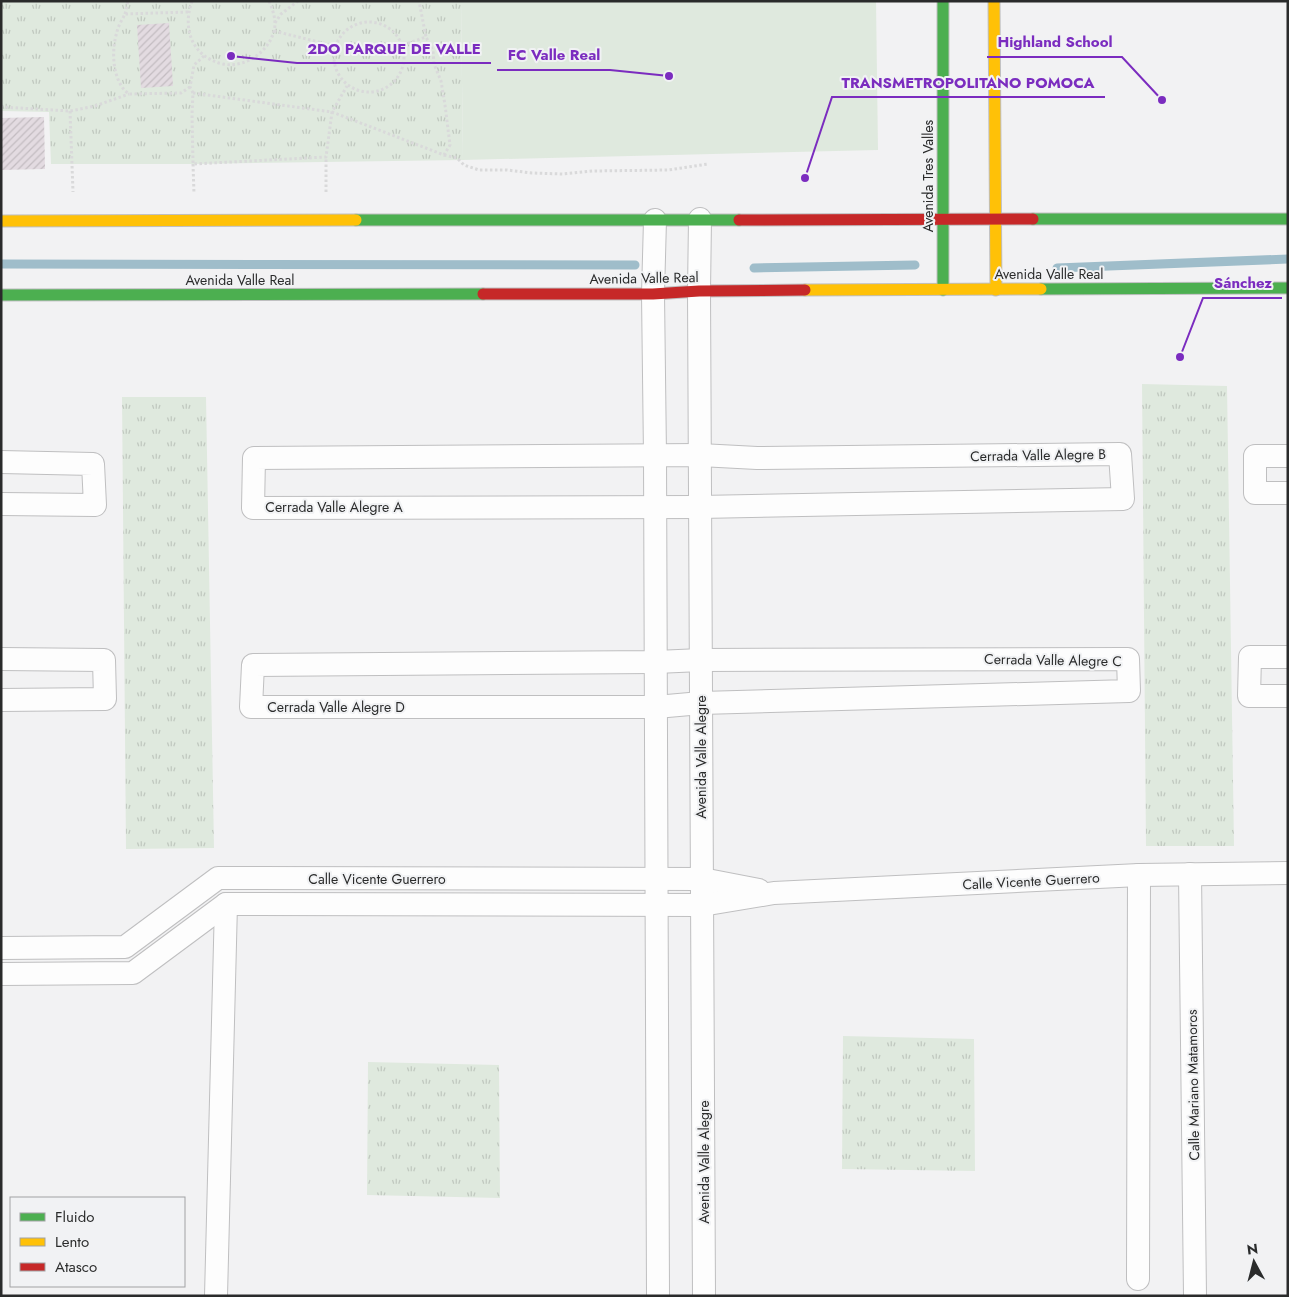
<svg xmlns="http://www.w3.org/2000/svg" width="1289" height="1297" viewBox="0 0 1289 1297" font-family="Jost,sans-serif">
  <defs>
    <pattern id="grass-tufts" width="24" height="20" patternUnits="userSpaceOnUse" patternTransform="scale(1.25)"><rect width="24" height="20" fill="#dfe9de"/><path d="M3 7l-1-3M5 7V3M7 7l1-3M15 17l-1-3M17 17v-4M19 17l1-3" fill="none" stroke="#c0c8bf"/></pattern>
    <pattern id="building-hatch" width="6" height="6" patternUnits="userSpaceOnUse" patternTransform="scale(1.25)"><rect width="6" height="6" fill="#e3dbe1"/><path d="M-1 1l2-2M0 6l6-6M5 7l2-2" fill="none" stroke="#c3bcc1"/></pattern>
  </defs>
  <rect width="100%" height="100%" fill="#f2f2f3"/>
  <g fill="url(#grass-tufts)">
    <path d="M1 1H461L463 160 193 164H51L49 112 1 111Z"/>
    <path d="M1142 384 1227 386 1234 846H1146Z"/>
    <path d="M122 397H206L214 848 126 849Z"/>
    <path d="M843 1036 974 1039 975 1171 842 1169Z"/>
    <path d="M368 1062 499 1065 500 1198 367 1195Z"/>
  </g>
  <path fill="#dfe9de" d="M461 1H876L878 150 463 160Z"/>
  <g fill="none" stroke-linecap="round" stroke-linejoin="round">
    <g stroke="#9fbdca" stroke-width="9">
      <path d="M1 264 635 265"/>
      <path d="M754 268 915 265"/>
      <path d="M1057 268 1288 259"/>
    </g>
  </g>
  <g fill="url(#building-hatch)">
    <path d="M169 23 173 86 141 88 137 25Z"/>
    <path d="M44 117 45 169 1 170V118Z"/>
  </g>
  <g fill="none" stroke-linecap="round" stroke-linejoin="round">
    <defs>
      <g id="street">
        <path d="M700 219 699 291 704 1296"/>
        <path d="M655 220 653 294 655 456 658 1296"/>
        <path d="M1120 454 1123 499 700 507 253 508 254 458 700 455 757 458Z"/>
        <path d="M1288 456H1255V493H1288"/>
        <path d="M1 462 93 464 95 505 1 504"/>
        <path d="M1288 657H1250L1249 696H1288"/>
        <path d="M1 659 104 660 105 699 1 700"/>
        <path d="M1128 659 1129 691 701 703 656 707H251L253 665 656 662 701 660Z"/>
        <path d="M1190 874 1195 1296"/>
        <path d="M1 948 125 947 218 878 702 879 759 890"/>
        <path d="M1 974 133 973 226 904 702 905 774 893 1139 875 1288 873"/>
        <path d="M1138 1279 1139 875"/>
        <path d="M216 1296 226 904"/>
      </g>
      <g id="fast">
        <path d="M943 1V290"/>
        <path d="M1033 219H1288"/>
        <path d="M356 220H739"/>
        <path d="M1041 289 1288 288"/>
        <path d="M1 295 483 294"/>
      </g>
      <g id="slow">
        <path d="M994 1 996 290"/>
        <path d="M1 221 356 220"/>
        <path d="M805 290 1041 289"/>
      </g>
      <g id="jam">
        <path d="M739 220 1033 219"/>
        <path d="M483 294H653L699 291 805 290"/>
      </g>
    </defs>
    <use href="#street" stroke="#bfbfc0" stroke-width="24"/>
    <use href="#fast" stroke="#bfbfc0" stroke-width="13"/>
    <use href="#slow" stroke="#bfbfc0" stroke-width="13"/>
    <use href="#jam" stroke="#bfbfc0" stroke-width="13"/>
    <g stroke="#d9d9da" stroke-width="3" stroke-dasharray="2.5 2.5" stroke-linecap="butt">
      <path d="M192 1C182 29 192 57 223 64 247 69 274 48 275 24 275 16 272 8 269 1"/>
      <path d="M188 12 125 14C122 20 118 26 117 32 111 50 112 82 129 94L181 93 190 87"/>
      <path d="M125 14 128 1"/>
      <circle cx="369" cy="57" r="35"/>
      <path d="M275 23 281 14 298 1"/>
      <path d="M274 31 335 46"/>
      <path d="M403 45 426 37 419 1"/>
      <path d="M204 56 194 65 190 87 193 93 192 114 193 164 326 157 332 112 347 86"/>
      <path d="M193 93 332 112 444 155 450 145 445 105 441 81 434 64 433 51 426 37"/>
      <path d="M1 106 2 107 70 111 95 106 129 94"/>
      <path d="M70 111 73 192"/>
      <path d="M444 155 457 158 464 165 479 170H507L532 173 563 174 593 171 668 170 708 164"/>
      <path d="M193 164 194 194"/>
      <path d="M326 192V157"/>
    </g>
    <use href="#street" stroke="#fdfdfd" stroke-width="22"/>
    <use href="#fast" stroke="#4caf50" stroke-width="11"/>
    <use href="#slow" stroke="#ffc107" stroke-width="11"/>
    <use href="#jam" stroke="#c62828" stroke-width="11"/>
  </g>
  <g text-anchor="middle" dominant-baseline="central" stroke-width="4" stroke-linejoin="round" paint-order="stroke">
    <g font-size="14" fill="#2a2b2b" stroke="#f1f2f4">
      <text transform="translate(928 176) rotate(-90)">Avenida Tres Valles</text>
      <text x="1049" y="274">Avenida Valle Real</text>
      <text transform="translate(644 278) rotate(-1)">Avenida Valle Real</text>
      <text x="240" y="280">Avenida Valle Real</text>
      <text transform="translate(1038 455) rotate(-1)">Cerrada Valle Alegre B</text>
      <text x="334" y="507">Cerrada Valle Alegre A</text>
      <text transform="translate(1053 660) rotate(1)">Cerrada Valle Alegre C</text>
      <text x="336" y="707">Cerrada Valle Alegre D</text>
      <text transform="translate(701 757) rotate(-90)">Avenida Valle Alegre</text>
      <text x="377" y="879">Calle Vicente Guerrero</text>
      <text transform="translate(1031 881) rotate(-3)">Calle Vicente Guerrero</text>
      <text transform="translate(1193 1085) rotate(-91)">Calle Mariano Matamoros</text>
      <text transform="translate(704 1162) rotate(-90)">Avenida Valle Alegre</text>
    </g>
  </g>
  <path fill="none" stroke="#7b2cbf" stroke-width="2" d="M1162 100L1122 57H987M231 56L297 63H491M669 76L610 70H497M805 178L832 97H1105M1180 357L1203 298H1282"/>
  <g fill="#7b2cbf" stroke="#f1f2f4" stroke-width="2">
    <circle cx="1162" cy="100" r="5"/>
    <circle cx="231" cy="56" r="5"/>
    <circle cx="669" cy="76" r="5"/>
    <circle cx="805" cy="178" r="5"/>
    <circle cx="1180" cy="357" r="5"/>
  </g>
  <g font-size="15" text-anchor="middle" font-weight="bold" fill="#7b2cbf" stroke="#f1f2f4" stroke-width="4" stroke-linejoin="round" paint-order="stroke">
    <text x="1055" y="47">Highland School</text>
    <text x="394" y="54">2DO PARQUE DE VALLE</text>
    <text x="554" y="60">FC Valle Real</text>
    <text x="968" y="88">TRANSMETROPOLITANO POMOCA</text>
    <text x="1243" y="288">Sánchez</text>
  </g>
  <rect width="1289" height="1297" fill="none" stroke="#2a2b2b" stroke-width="5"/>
  <rect x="10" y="1197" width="175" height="90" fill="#f1f2f4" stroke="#a1a2a4"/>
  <rect x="20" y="1213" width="25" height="8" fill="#4caf50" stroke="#a1a2a4"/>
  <text x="55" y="1222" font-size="15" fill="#2a2b2b">Fluido</text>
  <rect x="20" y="1238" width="25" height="8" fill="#ffc107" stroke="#a1a2a4"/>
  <text x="55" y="1247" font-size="15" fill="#2a2b2b">Lento</text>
  <rect x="20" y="1263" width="25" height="8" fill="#c62828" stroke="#a1a2a4"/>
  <text x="55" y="1272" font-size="15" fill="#2a2b2b">Atasco</text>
  <g transform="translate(1254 1262) rotate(353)" stroke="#f1f2f4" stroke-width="4" paint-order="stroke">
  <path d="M0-4L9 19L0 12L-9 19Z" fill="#2a2b2b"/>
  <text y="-8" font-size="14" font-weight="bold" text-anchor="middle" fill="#2a2b2b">N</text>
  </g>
</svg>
